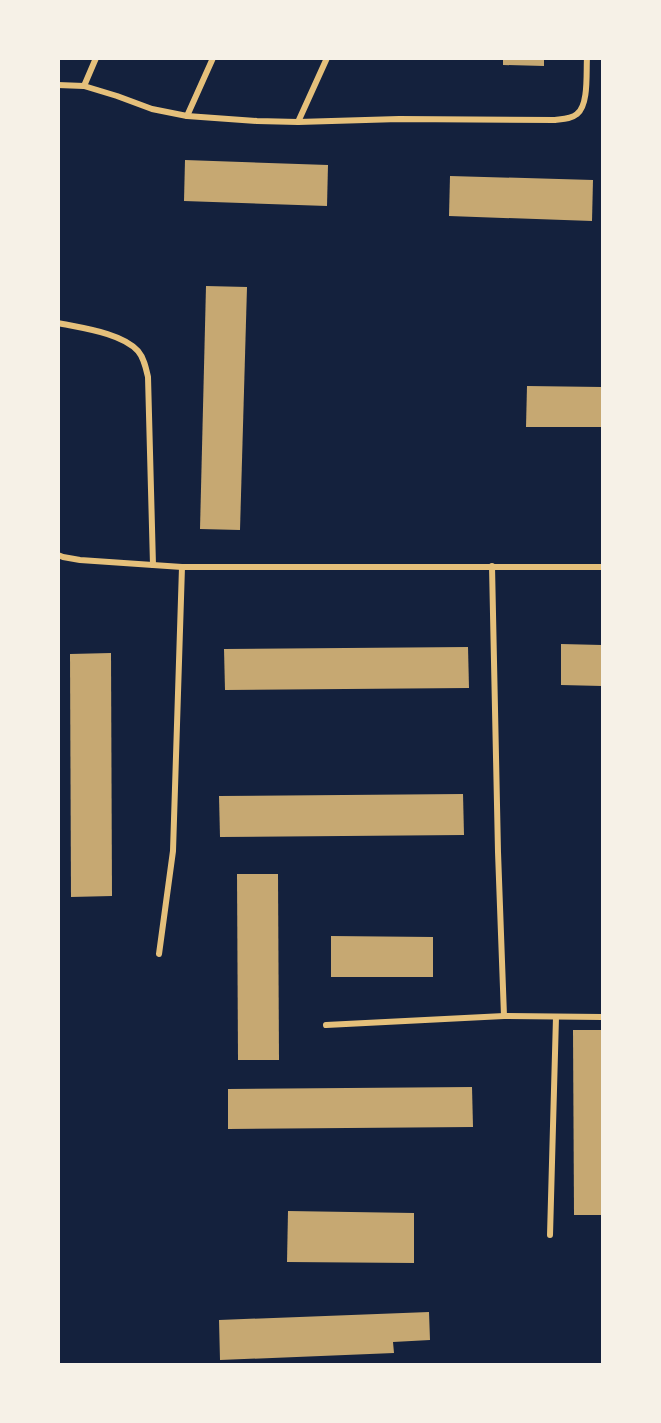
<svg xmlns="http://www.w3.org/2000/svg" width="661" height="1423" viewBox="0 0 661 1423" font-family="'Noto Sans',sans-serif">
  <rect width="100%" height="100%" fill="#14213d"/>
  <g fill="#c6a872">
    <path d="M503 58H544V66L503 65Z"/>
    <path d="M185 160 328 165 327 206 184 201Z"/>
    <path d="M450 176 593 180 592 221 449 216Z"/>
    <path d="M206 286 247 287 240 530 200 529Z"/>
    <path d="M527 386 602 387V427H526Z"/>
    <path d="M561 644 602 645V686L561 685Z"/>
    <path d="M468 647 469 688 225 690 224 649Z"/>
    <path d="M111 653 112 896 71 897 70 654Z"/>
    <path d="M463 794 464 835 220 837 219 796Z"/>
    <path d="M237 874H278L279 1060H238Z"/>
    <path d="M331 936 433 937V977H331Z"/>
    <path d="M573 1030H602V1215H574Z"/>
    <path d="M472 1087 473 1127 228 1129V1089Z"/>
    <path d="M288 1211 414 1213V1263L287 1262Z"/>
    <path d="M429 1312 430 1340 393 1342 394 1353 220 1360 219 1320Z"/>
  </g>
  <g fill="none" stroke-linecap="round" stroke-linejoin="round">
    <g stroke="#e5c07b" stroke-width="6">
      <path d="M58 85 84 86 117 96 152 109 187 116 257 121 298 122 399 119 555 120C563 119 571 119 577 114 589 105 586 72 587 58"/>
      <path d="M84 86 96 58"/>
      <path d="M187 116 213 58"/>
      <path d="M298 122 327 58"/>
      <path d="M58 323C82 328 122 333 138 351 144 358 146 368 148 377L153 565"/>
      <path d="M58 555 63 557 80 560 182 567H602"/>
      <path d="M492 566 498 852 504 1016"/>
      <path d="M159 954 173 851 182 567"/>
      <path d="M326 1025 504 1016 602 1017"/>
      <path d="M550 1235 556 1017"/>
    </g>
  </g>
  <rect width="661" height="1423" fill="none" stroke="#f6f1e7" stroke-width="120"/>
</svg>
